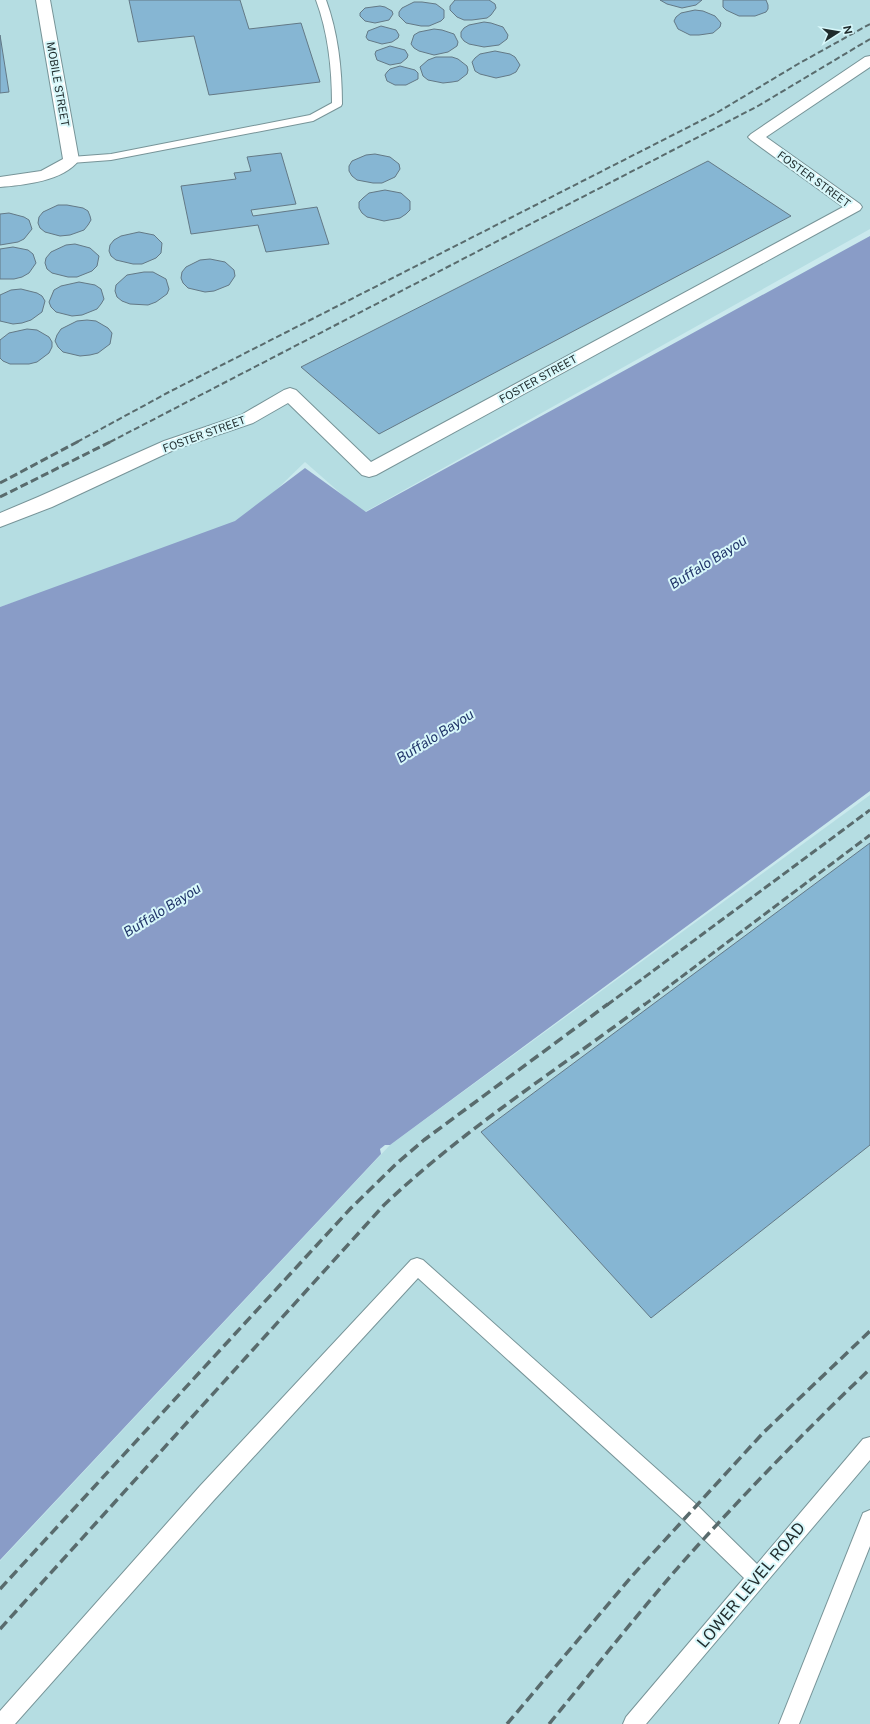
<svg xmlns="http://www.w3.org/2000/svg" width="870" height="1724" viewBox="0 0 870 1724" font-family="'Public Sans',sans-serif">
  <rect width="100%" height="100%" fill="#cae9ed"/>
  <g fill="#b5dde2">
    <path d="M0 0H870V229L363 513 305 462 241 524 0 607Z"/>
    <path d="M870 795V1724H0V1561L390 1145Z"/>
  </g>
  <path fill="#899cc7" d="M870 236V791L390 1145H385L380 1149 381 1154 0 1560V607L235 521 305 468 366 512Z"/>
  <g fill="#86b6d3" stroke="#637986">
    <path d="M129 0H240L249 29 301 23 320 82 209 95 194 36 138 42Z"/>
    <path d="M455 0H489L495 4 496 8 491 15 487 18 472 20H464L457 17 450 10V6Z"/>
    <path d="M660 0H702L696 5 682 8 667 4Z"/>
    <path d="M723 0H766L768 5V9L766 12 755 16H739L726 10 723 7Z"/>
    <path d="M414 2H422L436 4 444 10V18L441 21 429 26H421L406 23 399 16V12L402 8Z"/>
    <path d="M380 6 385 7 392 11 393 14 389 20 375 23 365 21 360 16V13L365 8Z"/>
    <path d="M695 10 703 11 715 16 721 23 720 27 713 33 699 35H690L678 29 674 21 676 17 681 13Z"/>
    <path d="M484 22 491 23 503 27 508 35 507 39 499 45 484 47 469 44 464 41 461 37V32L464 28 469 25Z"/>
    <path d="M381 26 396 30 399 35 398 38 392 42 382 44 368 40 366 37 368 31Z"/>
    <path d="M434 29 442 30 454 34 458 42 457 46 448 52 434 55 419 51 414 48 411 44 414 35 419 32Z"/>
    <path d="M0 35 9 92 0 93Z"/>
    <path d="M390 46 405 50 408 55 407 58 401 63 390 65 377 60 375 54 376 51Z"/>
    <path d="M495 51 510 54 515 57 520 65 516 72 510 75 496 78 480 74 475 71 472 62 475 58 480 54Z"/>
    <path d="M436 57H452L458 59 467 66 468 70 467 74 458 81 452 82 443 83 428 80 423 76 420 67 428 60Z"/>
    <path d="M400 66 415 70 418 73V79L406 85H395L387 81 385 75 387 72 390 69Z"/>
    <path d="M281 153 296 204 251 210 253 216 317 207 329 244 266 252 258 225 191 234 181 186 236 179 234 173 251 171 247 157Z"/>
    <path d="M375 154 390 157 399 164 400 169 395 177 382 183H373L357 180 352 176 349 171V166L352 161 366 155Z"/>
    <path d="M708 161 791 216 379 434 301 367Z"/>
    <path d="M385 190 401 193 410 201V210L406 214 400 218 384 221 367 217 362 213 359 208V202L363 198 369 193Z"/>
    <path d="M58 205H67L83 208 88 211 90 216 91 220 88 225 84 230 70 235 60 236 45 232 40 228 38 223 39 217 43 212Z"/>
    <path d="M9 213 24 217 29 220 32 229 24 239 18 242 0 245V214Z"/>
    <path d="M139 232 154 235 162 243 161 253 156 258 142 264H133L116 260 111 256 109 251 110 245 114 240 121 236Z"/>
    <path d="M75 244 90 248 99 256 97 266 92 271 77 277H68L52 273 47 269 45 263 46 258 51 252 66 245Z"/>
    <path d="M13 247 28 250 33 254 36 263 29 273 22 277 14 279H0V249Z"/>
    <path d="M210 259 225 262 234 270 235 276 229 285 214 291 205 292 188 288 183 283 181 278 182 272 186 267 200 260Z"/>
    <path d="M144 272H153L166 279 169 289 167 294 156 302 148 305 130 304 122 301 117 297 115 291 116 285 127 275Z"/>
    <path d="M79 282 95 285 101 289 104 299 101 304 97 309 82 315 72 316 56 312 51 307 49 302 54 290 61 286Z"/>
    <path d="M21 289 37 293 42 296 45 301 42 312 31 320 22 323 13 324 0 321V295L11 290Z"/>
    <path d="M87 320 96 321 108 328 112 333 110 344 98 353 90 355 80 356 63 352 58 347 55 341 57 335 61 329 77 321Z"/>
    <path d="M27 329 37 330 49 337 52 342V347L49 353 37 362 29 364H10L3 361 0 358V340L9 333Z"/>
    <path d="M870 843V1145L651 1318 481 1132Z"/>
  </g>
  <g fill="none" stroke-linecap="round" stroke-linejoin="round">
    <defs>
      <g id="lane">
        <path d="M316 0H326C338 33 342 69 342 104L341 106 313 121 111 160 71 163 66 160 71 157 111 154 310 115 332 103C332 69 328 32 316 0Z"/>
        <path d="M417 1258 423 1260 697 1505 757 1564 863 1439 870 1437V1460L646 1724H623L626 1717 744 1578 683 1519 418 1278 214 1500 15 1724H0V1711L200 1486 411 1260Z"/>
        <path d="M870 1510V1546L799 1724H779L863 1513Z"/>
      </g>
      <g id="street">
        <path d="M36 0H50L79 160C64 181 24 185 0 187V177L41 171 63 159Z"/>
        <path d="M870 56V67L766 137 860 204 862 207 860 210 376 475 369 477 362 475 288 403 253 423 176 449 52 507 0 527V513L38 497 164 441 241 415 284 390 290 388 296 390 371 462 843 207 751 140 748 137 751 134 865 57Z"/>
      </g>
    </defs>
    <use href="#lane" stroke="#779498" stroke-width="2"/>
    <use href="#street" stroke="#779498" stroke-width="2"/>
    <use href="#lane" fill="#fff" fill-rule="evenodd"/>
    <use href="#street" fill="#fff" fill-rule="evenodd"/>
    <g stroke="#596b6d" stroke-width="2" stroke-dasharray="6 3" stroke-linecap="butt">
      <path d="M77 442 169 392 718 112 798 64 870 24"/>
      <path d="M110 442 758 106 870 39"/>
    </g>
    <g stroke="#596b6d" stroke-width="3" stroke-dasharray="8 3.5" stroke-linecap="butt">
      <path d="M0 483 79 441"/>
      <path d="M0 497 112 441"/>
      <path d="M607 1005 870 810"/>
      <path d="M644 1005 870 835"/>
    </g>
    <g stroke="#596b6d" stroke-width="3.5" stroke-dasharray="10 5" stroke-linecap="butt">
      <path d="M0 1589 351 1208 396 1164 424 1140 608 1004"/>
      <path d="M0 1629 384 1205C464 1129 557 1070 645 1004"/>
      <path d="M507 1724 632 1576 763 1433 870 1331"/>
      <path d="M549 1724C596 1667 641 1609 690 1554 748 1490 808 1428 870 1369"/>
    </g>
  </g>
  <g text-anchor="middle" dominant-baseline="central" stroke-width="4" stroke-linejoin="round" paint-order="stroke">
    <g font-size="11" fill="#1f2b2c" stroke="#d7f7fa">
      <text transform="translate(58 84) rotate(80)">MOBILE STREET</text>
      <text transform="translate(814 179) rotate(36)">FOSTER STREET</text>
      <text transform="translate(538 379) rotate(-29)">FOSTER STREET</text>
      <text transform="translate(204 434) rotate(-20)">FOSTER STREET</text>
    </g>
    <g font-size="14" font-style="italic" fill="#1e3267" stroke="#d7f7fa">
      <text transform="translate(708 562) rotate(-32)">Buffalo Bayou</text>
      <text transform="translate(435 736) rotate(-32)">Buffalo Bayou</text>
      <text transform="translate(162 910) rotate(-32)">Buffalo Bayou</text>
    </g>
    <g font-size="16" fill="#1f2b2c" stroke="#d7f7fa">
      <text transform="translate(751 1585) rotate(-50)">LOWER LEVEL ROAD</text>
    </g>
  </g>
  <g transform="translate(838 32) rotate(78)" stroke="#d7f7fa" stroke-width="3" paint-order="stroke">
  <path d="M0-3L7 15L0 10L-7 15Z" fill="#1f2b2c"/>
  <text y="-6" font-size="11" font-weight="bold" text-anchor="middle" fill="#1f2b2c">N</text>
  </g>
</svg>
